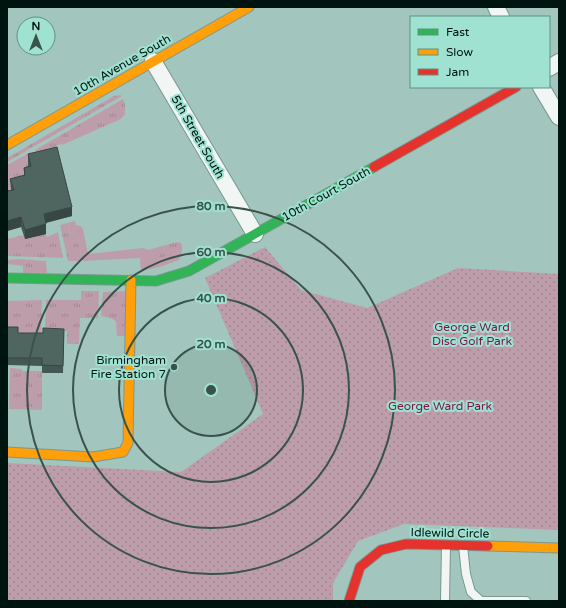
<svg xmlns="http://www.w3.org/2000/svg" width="566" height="608" viewBox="0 0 566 608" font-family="'Varela Round',sans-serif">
  <defs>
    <pattern id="grass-tufts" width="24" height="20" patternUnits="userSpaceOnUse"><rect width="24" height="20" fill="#be9dab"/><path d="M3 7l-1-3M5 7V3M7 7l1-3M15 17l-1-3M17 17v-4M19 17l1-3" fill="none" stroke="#a28692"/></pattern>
    <pattern id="park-dots" width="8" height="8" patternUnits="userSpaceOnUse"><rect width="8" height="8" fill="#be9dab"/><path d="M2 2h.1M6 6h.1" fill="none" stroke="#a28692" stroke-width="1.8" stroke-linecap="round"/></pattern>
  </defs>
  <rect width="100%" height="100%" fill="#a2c6bd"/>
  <g fill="url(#grass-tufts)">
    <path d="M120 95 122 96 7 162V158L114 96Z"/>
    <path d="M123 99 125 104V114L121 119 62 145 61 144 55 146 57 153 40 158 35 150Z"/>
    <path d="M31 152 35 159 31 175 11 190 7 191V165Z"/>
    <path d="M68 223 70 232 78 236 82 261H68L60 225Z"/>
    <path d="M58 232 63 258 7 256V239L24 235 25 239 46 234 47 237Z"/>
    <path d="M177 242 181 243C183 249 182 254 179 260L160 267 158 258 166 245Z"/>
    <path d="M19 259 46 261 47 273H23V266L7 264V260Z"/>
    <path d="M81 291H99L98 318H80L79 344H67V331L45 330 46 300H81Z"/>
    <path d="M126 291V336H117L116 322 113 319 101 316 103 292Z"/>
    <path d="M42 300 41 341 7 335V301Z"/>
    <path d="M10 368 22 369V371H42V410L9 409Z"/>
  </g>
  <path fill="url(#park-dots)" d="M265 247 301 290 367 308 458 268 559 274V530L404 524 358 541 333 583V601H7V463L181 472 263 414 205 278Z"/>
  <path fill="#be9dab" d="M75 221 76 225 81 226 83 229 88 254 143 248 148 250 166 245 158 258 160 267 141 271 140 258 82 261 78 236 70 232 68 223Z"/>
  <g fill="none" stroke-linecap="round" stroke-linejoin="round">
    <defs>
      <g id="lane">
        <path d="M463 546 466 574 471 592 481 601H526"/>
        <path d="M445 601 446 546"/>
      </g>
      <g id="street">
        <path d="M496 7 501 17"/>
        <path d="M153 61 255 234"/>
        <path d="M549 68 559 62"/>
        <path d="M541 87 559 117"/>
      </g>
      <path id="fast" d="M7 278 156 281 189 271 374 167"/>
      <g id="slow">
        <path d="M7 145 249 7"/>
        <path d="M7 452 93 457 123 452 128 443 131 280"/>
        <path d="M488 546 559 548"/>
      </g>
      <g id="jam">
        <path d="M374 167 516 87"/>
        <path d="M349 601 360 567 381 550 406 544 488 546"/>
      </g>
    </defs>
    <use href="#lane" stroke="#7a9790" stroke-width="10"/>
    <use href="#street" stroke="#7a9790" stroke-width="18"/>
    <use href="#fast" stroke="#7a9790" stroke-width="11"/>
    <use href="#slow" stroke="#7a9790" stroke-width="11"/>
    <use href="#jam" stroke="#7a9790" stroke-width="11"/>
    <use href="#lane" stroke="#f1f6f5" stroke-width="8"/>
    <use href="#street" stroke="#f1f6f5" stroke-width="16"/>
    <use href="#fast" stroke="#30b455" stroke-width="9"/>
    <use href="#slow" stroke="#ff9f0a" stroke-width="9"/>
    <use href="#jam" stroke="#e5322d" stroke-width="9"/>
  </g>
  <g fill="#445853">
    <path d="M28 154 72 216 46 223V234L25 239 21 227 7 231V191L11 190 10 179 24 176V168L28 166Z"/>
    <path d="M7 327 18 333H43L64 329 63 373H42V366L7 365Z"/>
  </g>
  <g fill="#374743">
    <path d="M72 207V216L44 223V214Z"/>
    <path d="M21 217V227L7 231V221Z"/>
    <path d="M46 224V234L25 239V230Z"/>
  </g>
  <g fill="#4f6660" stroke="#374743">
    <path d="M57 147 72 207 44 214 46 224 25 230 21 217 7 221V191L14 190 10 179 25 175 24 168 31 166 28 154Z"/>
    <path d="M7 327H18V333H43V328L64 329 63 366 42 365V358H7Z"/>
  </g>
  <circle cx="211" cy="390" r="46" fill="#39524c" fill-opacity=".12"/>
  <g fill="none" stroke="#39524c" stroke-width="2">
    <circle cx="211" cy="390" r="46"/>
    <circle cx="211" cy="390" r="92"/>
    <circle cx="211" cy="390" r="138"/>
    <circle cx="211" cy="390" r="184"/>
  </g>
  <circle fill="#39524c" stroke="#9fe2d1" stroke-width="1.5" cx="174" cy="367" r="4"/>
  <g text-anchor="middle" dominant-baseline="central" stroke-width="4" stroke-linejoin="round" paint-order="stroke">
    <g font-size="12" fill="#00140f" stroke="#9fe2d1">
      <text transform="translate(122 65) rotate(-30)">10th Avenue South</text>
      <text transform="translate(198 137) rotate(60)">5th Street South</text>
      <text transform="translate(326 194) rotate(-29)">10th Court South</text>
      <text transform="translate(450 533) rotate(1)">Idlewild Circle</text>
    </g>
    <g font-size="12" fill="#771744" stroke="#9fe2d1">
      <text x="472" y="327">George Ward<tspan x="472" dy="14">Disc Golf Park</tspan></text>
      <text x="440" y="406">George Ward Park</text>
    </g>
    <g font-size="12" fill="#00140f" stroke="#9fe2d1" text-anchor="end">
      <text x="166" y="360">Birmingham<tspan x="166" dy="14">Fire Station 7</tspan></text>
    </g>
  </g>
  <circle cx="211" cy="390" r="6" fill="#39524c" stroke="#9fe2d1" stroke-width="2"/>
  <g font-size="12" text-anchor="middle" font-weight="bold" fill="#39524c" stroke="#9fe2d1" stroke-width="4" stroke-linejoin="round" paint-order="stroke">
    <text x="211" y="210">80 m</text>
    <text x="211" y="256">60 m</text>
    <text x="211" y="302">40 m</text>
    <text x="211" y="348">20 m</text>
  </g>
  <rect width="566" height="608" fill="none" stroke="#00140f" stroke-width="16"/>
  <rect x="410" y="16" width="140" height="72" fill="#9fe2d1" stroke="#5f9083"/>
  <rect x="418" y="29" width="20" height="6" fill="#30b455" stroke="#5f9083"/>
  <text x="446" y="36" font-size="12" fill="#00140f">Fast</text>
  <rect x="418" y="49" width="20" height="6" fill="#ff9f0a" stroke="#5f9083"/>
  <text x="446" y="56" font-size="12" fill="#00140f">Slow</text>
  <rect x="418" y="69" width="20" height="6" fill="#e5322d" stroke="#5f9083"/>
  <text x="446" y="76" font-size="12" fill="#00140f">Jam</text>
  <g transform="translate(36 36)"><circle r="19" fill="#9fe2d1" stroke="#5f9083"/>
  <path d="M0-3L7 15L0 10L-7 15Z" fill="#39524c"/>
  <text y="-6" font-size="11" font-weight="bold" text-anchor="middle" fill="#00140f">N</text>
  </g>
</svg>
